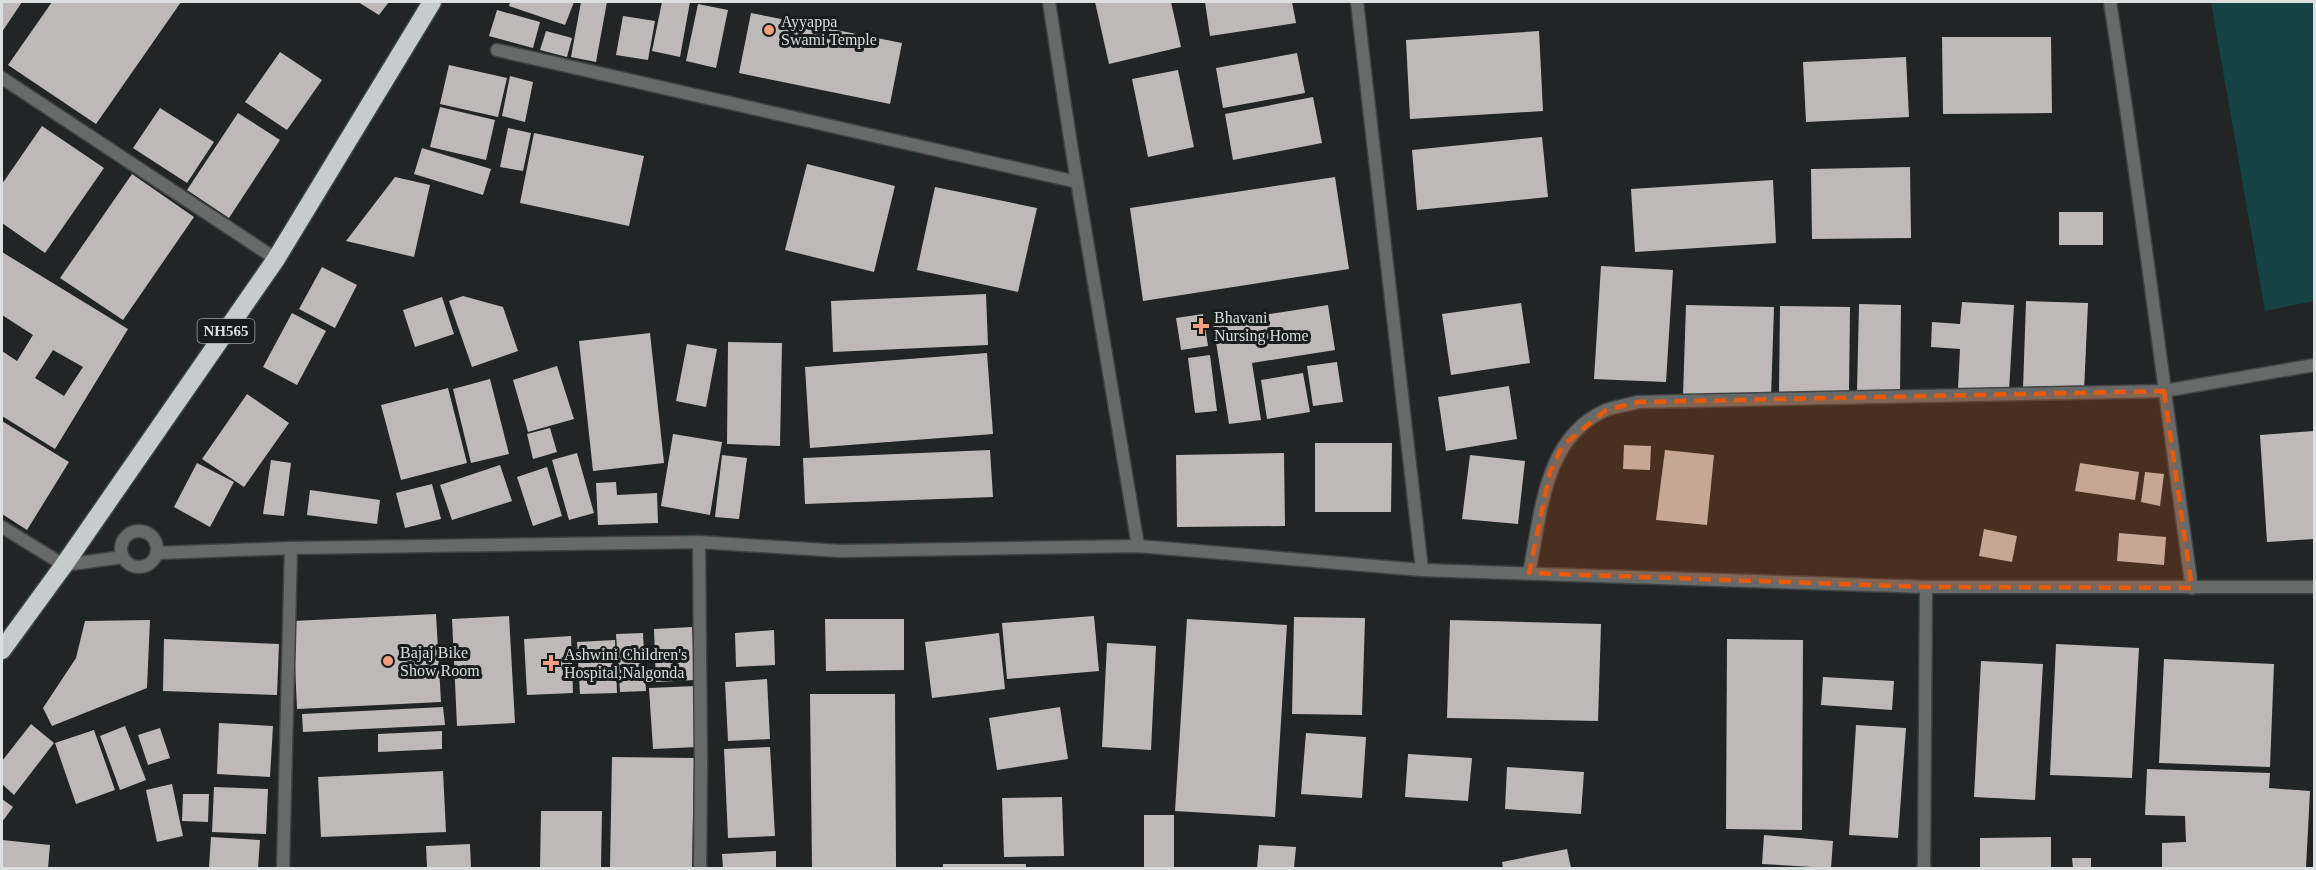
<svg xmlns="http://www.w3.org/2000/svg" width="2316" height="870" viewBox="0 0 2316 870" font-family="Georgia,serif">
  <rect width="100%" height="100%" fill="#212525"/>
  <path fill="#164243" d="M2211 2H2314V301L2265 311Z"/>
  <g fill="#beb9b8" fill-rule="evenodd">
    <path d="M2 2H22L2 32Z"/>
    <path d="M52 2H181L96 124 8 65Z"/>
    <path d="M358 2H389L379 15Z"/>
    <path d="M510 2H574L565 25 509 6Z"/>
    <path d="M581 2H607L596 62 571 57Z"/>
    <path d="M662 2H690L680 57 652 51Z"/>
    <path d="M1095 2H1171L1181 47 1109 64Z"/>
    <path d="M1205 2H1292L1296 23 1210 36Z"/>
    <path d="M698 4 728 10 716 68 686 61Z"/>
    <path d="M497 10 540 22 533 48 489 36Z"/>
    <path d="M751 13 902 43 890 104 739 73Z"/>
    <path d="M623 16 655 21 648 60 616 55Z"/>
    <path d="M546 31 572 38 567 57 540 50Z"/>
    <path d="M1539 31 1543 111 1410 119 1406 40Z"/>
    <path d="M1942 37H2051L2052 113 1943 114Z"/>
    <path d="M280 52 322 80 287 130 245 102Z"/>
    <path d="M1297 53 1305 93 1223 108 1216 68Z"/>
    <path d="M1906 57 1909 117 1806 122 1803 62Z"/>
    <path d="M449 65 507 78 498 117 440 104Z"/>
    <path d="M1178 70 1194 147 1148 157 1132 79Z"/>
    <path d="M510 76 533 82 525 122 502 116Z"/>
    <path d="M1313 97 1322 143 1233 160 1225 114Z"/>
    <path d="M440 107 495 120 486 160 430 147Z"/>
    <path d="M160 108 214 142 187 183 133 148Z"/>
    <path d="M238 113 280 140 229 218 187 190Z"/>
    <path d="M42 126 104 168 45 253 2 223V184Z"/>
    <path d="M508 128 531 133 523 171 500 167Z"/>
    <path d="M534 133 644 156 629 226 520 203Z"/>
    <path d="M1542 137 1548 197 1417 210 1412 150Z"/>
    <path d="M422 148 491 169 483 195 414 174Z"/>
    <path d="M807 164 895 186 874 272 785 250Z"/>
    <path d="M1910 167 1911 238 1812 239 1811 169Z"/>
    <path d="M132 174 194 217 123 320 60 278Z"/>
    <path d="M395 177 430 185 414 257 346 241Z"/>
    <path d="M1335 177 1349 269 1143 301 1130 208Z"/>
    <path d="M1773 180 1776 243 1635 252 1631 189Z"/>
    <path d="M935 187 1037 208 1018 292 917 270Z"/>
    <rect x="2059" y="212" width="44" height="33"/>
    <path d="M2 252 128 329 55 449 2 416V351L17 361 33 335 2 315ZM53 350 83 367 64 396 35 378Z"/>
    <path d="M1601 266 1673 270 1666 382 1594 379Z"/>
    <path d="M322 267 357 285 335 328 299 309Z"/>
    <path d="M986 294 988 345 833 352 831 301Z"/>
    <path d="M463 296 503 307 518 351 472 367 449 301Z"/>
    <path d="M442 297 454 334 415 347 403 310Z"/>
    <path d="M2026 301 2088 303 2084 391 2023 389Z"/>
    <path d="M1962 302 2014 305 2009 391 1958 388 1960 349 1931 347 1932 322 1960 324Z"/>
    <path d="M1521 303 1530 363 1451 375 1442 314Z"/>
    <path d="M1859 304 1901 305 1900 393 1857 392Z"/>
    <path d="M1328 305 1335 350 1252 363 1261 420 1229 424 1213 323Z"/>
    <path d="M1686 305 1774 307 1771 398 1683 396Z"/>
    <path d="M1780 306 1850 307 1849 393H1779Z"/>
    <path d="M292 313 326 331 297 385 263 367Z"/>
    <path d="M1203 314 1208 346 1181 350 1176 318Z"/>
    <path d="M650 333 664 463 593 471 579 341Z"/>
    <path d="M728 342 782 343 780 446 727 444Z"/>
    <path d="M687 344 717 349 706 407 676 401Z"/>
    <path d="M987 353 993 434 810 448 805 367Z"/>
    <path d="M1210 355 1217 411 1195 413 1188 358Z"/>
    <path d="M1337 362 1343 402 1313 406 1307 366Z"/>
    <path d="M557 366 574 419 528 432 513 380Z"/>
    <path d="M1303 373 1310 412 1267 419 1261 380Z"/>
    <path d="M490 379 509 454 471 463 453 389Z"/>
    <path d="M1509 386 1517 439 1446 451 1438 397Z"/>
    <path d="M448 388 467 463 401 480 381 405Z"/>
    <path d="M247 394 289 423 244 487 202 459Z"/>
    <path d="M2 421 69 462 27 530 2 514Z"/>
    <path d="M550 428 557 452 533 459 527 434Z"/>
    <path d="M2314 431V539L2267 542 2260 435Z"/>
    <path d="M673 434 722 442 710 515 661 506Z"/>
    <path d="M1315 443H1392L1391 512H1315Z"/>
    <path d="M1624 445 1651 446 1650 470 1623 469Z"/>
    <path d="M990 450 993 497 805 504 803 458Z"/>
    <path d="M1665 450 1714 455 1707 525 1656 520Z"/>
    <path d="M577 453 594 513 569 520 552 460Z"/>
    <path d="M1284 453 1285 526 1177 527 1176 455Z"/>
    <path d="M722 455 747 458 739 519 715 517Z"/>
    <path d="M1470 455 1525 461 1518 524 1462 519Z"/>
    <path d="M271 460 291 463 284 516 263 514Z"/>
    <path d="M197 463 234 482 210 527 174 507Z"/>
    <path d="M2080 463 2139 472 2135 500 2075 491Z"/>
    <path d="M500 465 512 501 452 520 440 485Z"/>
    <path d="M547 467 562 516 533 526 517 477Z"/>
    <path d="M2145 472 2164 474 2160 506 2141 502Z"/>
    <path d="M616 482 617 495 657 493 658 523 598 525 596 483Z"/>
    <path d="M432 484 441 519 405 528 396 493Z"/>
    <path d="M310 490 380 500 377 524 307 515Z"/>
    <path d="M1984 529 2017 536 2012 562 1979 556Z"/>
    <path d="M2119 533 2166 537 2164 565 2117 561Z"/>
    <path d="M436 614 441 702 297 709 293 621Z"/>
    <path d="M509 616 515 723 457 726 452 619Z"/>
    <path d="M1094 616 1099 671 1007 679 1002 623Z"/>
    <path d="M1294 617 1365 618 1362 715 1292 714Z"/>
    <path d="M825 619H904V670L826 671Z"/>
    <path d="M1187 619 1287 625 1275 817 1175 811Z"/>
    <path d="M150 620 147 688 52 726 43 708 76 658 85 621Z"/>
    <path d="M1450 620 1601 624 1598 721 1447 718Z"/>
    <path d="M692 627 695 680 656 682 654 629Z"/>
    <path d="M774 630 775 665 736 667 735 633Z"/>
    <path d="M643 633 646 691 620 692 616 634Z"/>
    <path d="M999 633 1005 689 932 698 925 642Z"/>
    <path d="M571 636 573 693 527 695 524 639Z"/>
    <path d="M164 639 279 644 277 695 163 691Z"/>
    <path d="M1727 639 1803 640 1802 830 1726 829Z"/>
    <path d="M615 640 617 693 580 694 577 642Z"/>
    <path d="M1107 643 1156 646 1151 750 1102 747Z"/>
    <path d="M2056 644 2139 648 2132 778 2050 775Z"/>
    <path d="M2164 659 2274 664 2270 767 2159 763Z"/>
    <path d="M1981 661 2043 664 2035 800 1974 797Z"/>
    <path d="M1823 677 1894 681 1892 710 1821 705Z"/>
    <path d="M767 679 770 739 728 741 725 682Z"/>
    <path d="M696 686 698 747 653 749 649 688Z"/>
    <path d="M810 694H895L896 867 812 868Z"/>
    <path d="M443 707 445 725 303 732 302 714Z"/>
    <path d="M1060 707 1068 759 997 770 989 718Z"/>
    <path d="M219 723 273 726 270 777 217 774Z"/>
    <path d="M31 724 54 743 14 795 2 784V761Z"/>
    <path d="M1856 725 1906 728 1898 838 1849 835Z"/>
    <path d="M125 726 146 780 120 790 100 736Z"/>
    <path d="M160 728 170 758 148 765 138 735Z"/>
    <path d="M94 730 115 790 76 804 55 743Z"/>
    <path d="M442 731V749L378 752V734Z"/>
    <path d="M1306 733 1366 737 1362 798 1301 794Z"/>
    <path d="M770 747 775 836 728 838 724 749Z"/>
    <path d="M1408 754 1472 758 1468 801 1405 797Z"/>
    <path d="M612 757 694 758 692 868H610Z"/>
    <path d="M1507 767 1584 772 1581 814 1505 809Z"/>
    <path d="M2147 769 2270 773 2269 788 2310 791 2306 868H2162V843L2186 842 2185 816 2145 815Z"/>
    <path d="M443 771 446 832 321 837 318 777Z"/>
    <path d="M172 784 183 836 157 842 146 790Z"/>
    <path d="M214 787 268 789 266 834 212 832Z"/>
    <path d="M183 794H209L208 822 182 821Z"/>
    <path d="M1062 797 1064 856 1004 857 1002 798Z"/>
    <path d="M2 799 13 807 2 822Z"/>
    <path d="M541 811H602L601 868H540Z"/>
    <rect x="1144" y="815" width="30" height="53"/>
    <path d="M1764 835 1833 841 1831 868 1762 864Z"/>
    <path d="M211 837 260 840 258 868H209Z"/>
    <path d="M2051 837V868H1980V838Z"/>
    <path d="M2 840 50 845 48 868H2Z"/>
    <path d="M470 844 471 868H427L426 846Z"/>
    <path d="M1259 845 1296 847 1294 868H1257Z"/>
    <path d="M1567 849 1571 868H1503L1502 862Z"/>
    <path d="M776 851V868H723L722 854Z"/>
    <path d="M2072 858H2091V868H2073Z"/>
    <rect x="943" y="864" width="83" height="4"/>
  </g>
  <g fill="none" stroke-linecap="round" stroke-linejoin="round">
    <defs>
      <g id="street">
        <path d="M1049 2 1072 151 1138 546"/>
        <path d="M1357 2 1422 570"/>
        <path d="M2110 2C2141 197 2164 393 2192 588"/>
        <path d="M497 50 1077 182"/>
        <path d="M2 78 276 259"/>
        <path d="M2 527 64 565 123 557"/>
        <circle cx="139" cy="549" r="18"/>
        <path d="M699 542 701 763 700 868"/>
        <path d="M157 553 291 548"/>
        <path d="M1529 573C1541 516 1543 437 1606 410 1616 406 1628 405 1638 402L2164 391 2314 365"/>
        <path d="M283 868 291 548 699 542 840 551 1138 546 1422 570 1926 587H2314"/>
        <path d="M1924 868 1926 587"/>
      </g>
      <path id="highway" d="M2 650 64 565 276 259 432 2"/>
    </defs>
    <use href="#street" stroke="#3f4343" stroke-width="15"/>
    <use href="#highway" stroke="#3f4343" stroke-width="21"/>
    <use href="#street" stroke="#686a6a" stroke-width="12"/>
    <use href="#highway" stroke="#c6cccc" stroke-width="18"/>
  </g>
  <path fill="#e8590c" fill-opacity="0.2" stroke="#e8590c" stroke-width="4.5" stroke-dasharray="12 8" stroke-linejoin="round" d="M2164 391 2192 588 1926 587 1529 573 1550 472 1562 446 1606 410 1638 402Z"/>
  <g fill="#f2a07f" stroke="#181c1c" stroke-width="2">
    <circle cx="769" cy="30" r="6"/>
    <path d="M1198 317h6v6h6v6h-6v6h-6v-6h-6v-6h6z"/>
    <circle cx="388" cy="661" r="6"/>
    <path d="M548 654h6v6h6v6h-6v6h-6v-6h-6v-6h6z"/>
  </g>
  <g text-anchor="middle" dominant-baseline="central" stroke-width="6" stroke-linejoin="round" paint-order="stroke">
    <rect fill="#181c1c" stroke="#a1a4a4" stroke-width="1.5" x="197.5" y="319" width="57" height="24" rx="4.5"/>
    <g font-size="15" font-weight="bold" fill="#dcdfdf">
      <text x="226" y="331">NH565</text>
    </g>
    <g font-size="16" fill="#dcdfdf" stroke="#181c1c" text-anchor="start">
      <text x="781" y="21">Ayyappa<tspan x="781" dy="18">Swami Temple</tspan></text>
      <text x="1214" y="317">Bhavani<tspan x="1214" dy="18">Nursing Home</tspan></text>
      <text x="400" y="652">Bajaj Bike<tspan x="400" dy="18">Show Room</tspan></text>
      <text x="564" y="654">Ashwini Children's<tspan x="564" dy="18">Hospital,Nalgonda</tspan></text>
    </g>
  </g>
  <rect width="2316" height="870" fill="none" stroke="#dcdfdf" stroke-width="6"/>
</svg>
